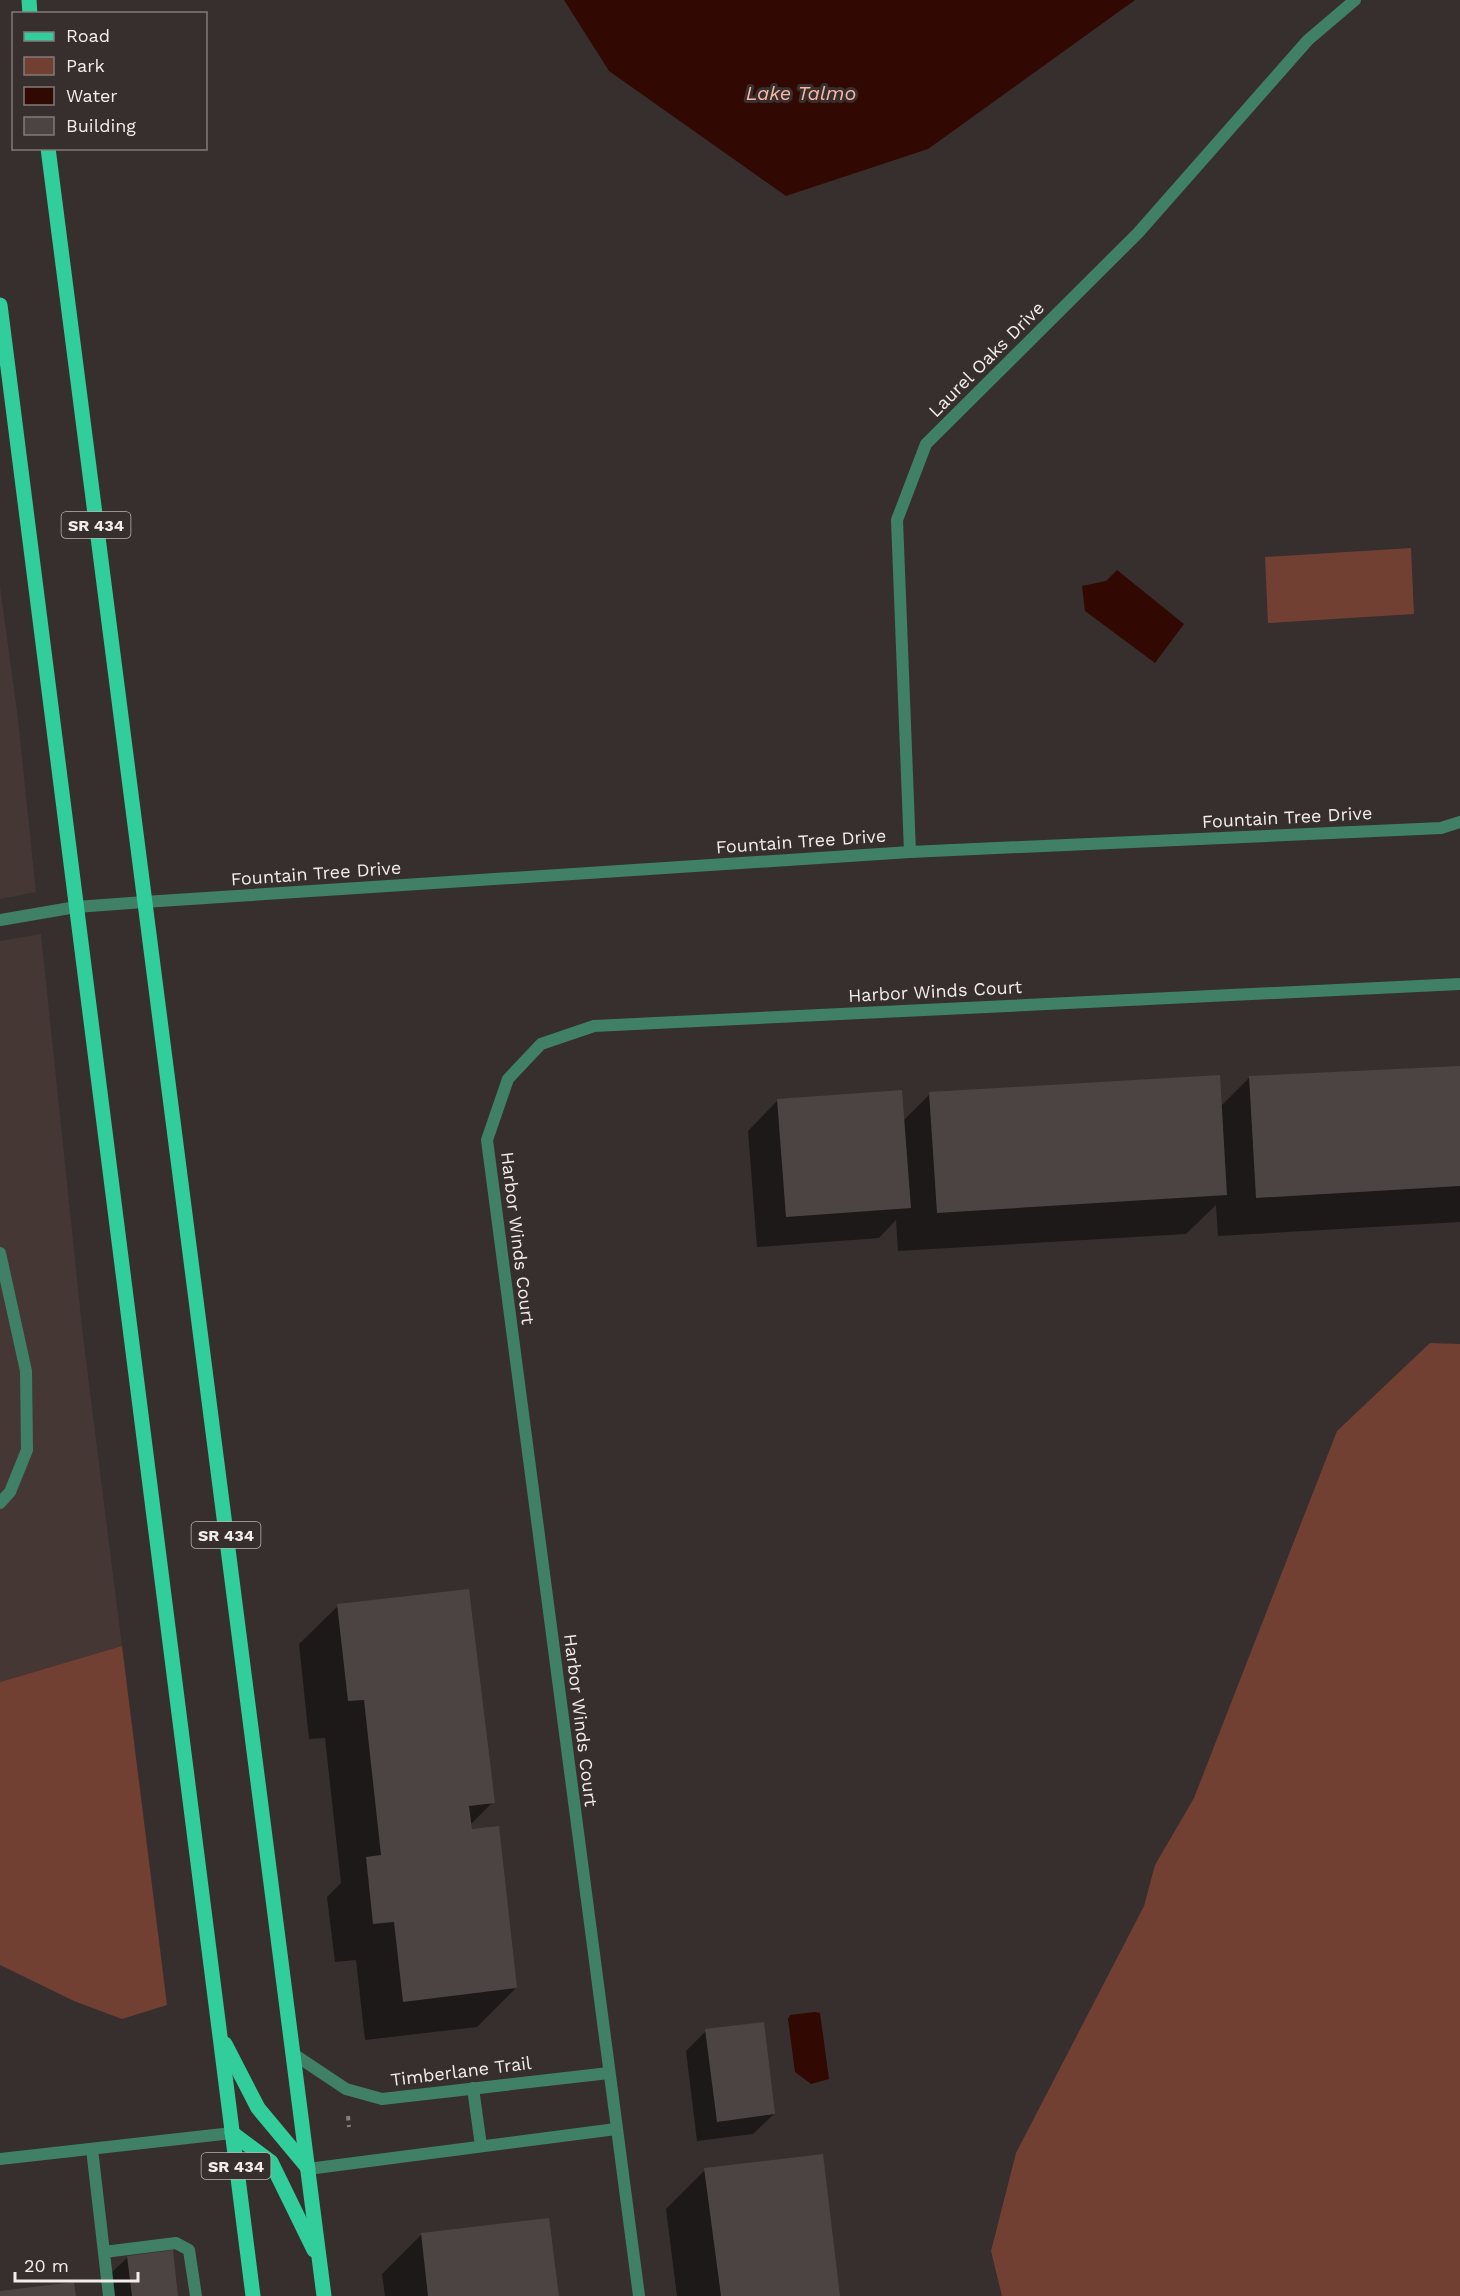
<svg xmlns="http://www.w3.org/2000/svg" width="1460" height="2296" viewBox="0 0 1460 2296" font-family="'Work Sans',sans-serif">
  <rect width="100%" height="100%" fill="#362f2d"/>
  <g fill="#453733">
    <path d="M0 586 18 719 36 892 0 899Z"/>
    <path d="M41 934 83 1336 122 1646 0 1682V941Z"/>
  </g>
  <g fill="#723f33">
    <path d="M1411 548 1414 614 1268 623 1265 557Z"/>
    <path d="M1430 1343 1460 1344V2296H1002L991 2251 1016 2153 1144 1906 1155 1865 1194 1798 1337 1431Z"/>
    <path d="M122 1646 167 2005 122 2019 74 2001 0 1965V1682Z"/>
  </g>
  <g fill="#310902">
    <path d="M564 0H1135L928 149 786 196 609 71Z"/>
    <path d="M1117 570 1184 624 1155 663 1085 611 1082 586 1106 581Z"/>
    <path d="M815 2012 820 2013 829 2079 811 2084 795 2072 788 2019 790 2015Z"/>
  </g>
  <g fill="#0007">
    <path d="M1249 1078 1460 1087V1222L1218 1236 1216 1205 1186 1234 898 1251 896 1220 879 1238 757 1247 748 1131 778 1100 903 1121 930 1094 1220 1107Z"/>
    <path d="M338 1606 493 1802 470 1825 516 1988 477 2027 365 2040 356 1960 335 1962 327 1897 341 1883 325 1738 309 1739 299 1644Z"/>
    <path d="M706 2031 774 2114 753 2134 697 2141 686 2051Z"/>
    <path d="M705 2170 839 2296H677L666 2209Z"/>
    <path d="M421 2235 557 2296H385L382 2274Z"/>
    <path d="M128 2257 177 2296H110L107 2277Z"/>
  </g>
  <g fill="#4c4442">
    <path d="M1460 1066V1186L1256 1198 1249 1076Z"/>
    <path d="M1220 1075 1227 1195 937 1213 929 1092Z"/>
    <path d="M902 1090 911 1208 786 1217 777 1099Z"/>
    <path d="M469 1589 495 1803 469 1806 472 1829 499 1826 517 1988 403 2002 394 1922 373 1924 366 1857 381 1855 364 1700 348 1701 337 1604Z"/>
    <path d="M764 2022 775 2114 717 2122 705 2029Z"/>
    <path d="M823 2154 840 2296H721L704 2168Z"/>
    <path d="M549 2218 559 2296H428L421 2233Z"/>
    <path d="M173 2250 178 2296H132L127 2256Z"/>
    <path d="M74 2282 76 2296H0V2291Z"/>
  </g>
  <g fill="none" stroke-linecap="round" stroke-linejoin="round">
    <path stroke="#847e7d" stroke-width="4" stroke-dasharray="4.5 4.5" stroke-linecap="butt" d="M348 2116 349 2127"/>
    <g stroke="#408066" stroke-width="12">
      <path d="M0 1253 26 1371 27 1450 10 1492 0 1503"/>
      <path d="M92 2149 109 2296"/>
      <path d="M104 2252 176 2243 189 2250 196 2296"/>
    </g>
    <g stroke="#408066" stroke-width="12">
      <path d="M910 852 897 520 926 444 1138 233 1308 40 1355 0"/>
      <path d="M0 920 76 907 144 902 910 852 1441 828 1460 822"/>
      <path d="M292 2053 346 2089 382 2099 609 2073"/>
      <path d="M473 2088 481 2146"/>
      <path d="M0 2159 232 2133"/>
      <path d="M308 2169 616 2129"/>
      <path d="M639 2296 487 1140 508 1079 541 1044 594 1026 1460 984"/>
    </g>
    <g stroke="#31ce9b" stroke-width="15">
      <path d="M29 0 30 14"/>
      <path d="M48 148 324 2296"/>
      <path d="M0 305 253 2296"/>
      <path d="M225 2044 258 2108 308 2168"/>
      <path d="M232 2133 271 2162 314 2250"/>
    </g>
  </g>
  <g text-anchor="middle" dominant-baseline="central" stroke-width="6" stroke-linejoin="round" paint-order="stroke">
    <g fill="#362f2d" stroke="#bab4b3" stroke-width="1.5">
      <rect x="61.5" y="512" width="69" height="26" rx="4.5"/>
      <rect x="191.5" y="1522" width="69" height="26" rx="4.5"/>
      <rect x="201.5" y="2153" width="69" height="26" rx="4.5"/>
    </g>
    <g font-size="16" font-weight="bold" fill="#f2edec">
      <text x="96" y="525">SR 434</text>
      <text x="226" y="1535">SR 434</text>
      <text x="236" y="2166">SR 434</text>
    </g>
    <g font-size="18" fill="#f2edec" stroke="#362f2d">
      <text transform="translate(986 359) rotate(-45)">Laurel Oaks Drive</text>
      <text transform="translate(1287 817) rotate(-3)">Fountain Tree Drive</text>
      <text transform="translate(801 841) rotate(-4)">Fountain Tree Drive</text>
      <text transform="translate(316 873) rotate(-4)">Fountain Tree Drive</text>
      <text transform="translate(935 991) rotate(-3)">Harbor Winds Court</text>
      <text transform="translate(518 1238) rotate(83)">Harbor Winds Court</text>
      <text transform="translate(581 1720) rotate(83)">Harbor Winds Court</text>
      <text transform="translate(461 2071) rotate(-7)">Timberlane Trail</text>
    </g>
    <g font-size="20" font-style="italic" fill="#fcb6a5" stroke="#362f2d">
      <text x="801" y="93">Lake Talmo</text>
    </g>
  </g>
  <rect x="12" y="12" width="195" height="138" fill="#362f2d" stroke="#817b79" stroke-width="1.5"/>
  <rect x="24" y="32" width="30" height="9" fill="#31ce9b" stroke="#817b79" stroke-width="1.5"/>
  <text x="66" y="42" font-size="18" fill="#f2edec">Road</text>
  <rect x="24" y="57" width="30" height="18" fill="#723f33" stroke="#817b79" stroke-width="1.5"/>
  <text x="66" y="72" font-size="18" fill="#f2edec">Park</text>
  <rect x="24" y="87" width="30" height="18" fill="#310902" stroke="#817b79" stroke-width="1.5"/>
  <text x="66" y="102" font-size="18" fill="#f2edec">Water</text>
  <rect x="24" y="117" width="30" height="18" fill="#4c4442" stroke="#817b79" stroke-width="1.5"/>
  <text x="66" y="132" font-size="18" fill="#f2edec">Building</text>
  <path d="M15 2272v9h123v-9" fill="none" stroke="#f2edec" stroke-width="3"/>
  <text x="24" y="2272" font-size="18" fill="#f2edec" stroke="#362f2d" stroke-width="4.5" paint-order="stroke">20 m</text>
</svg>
